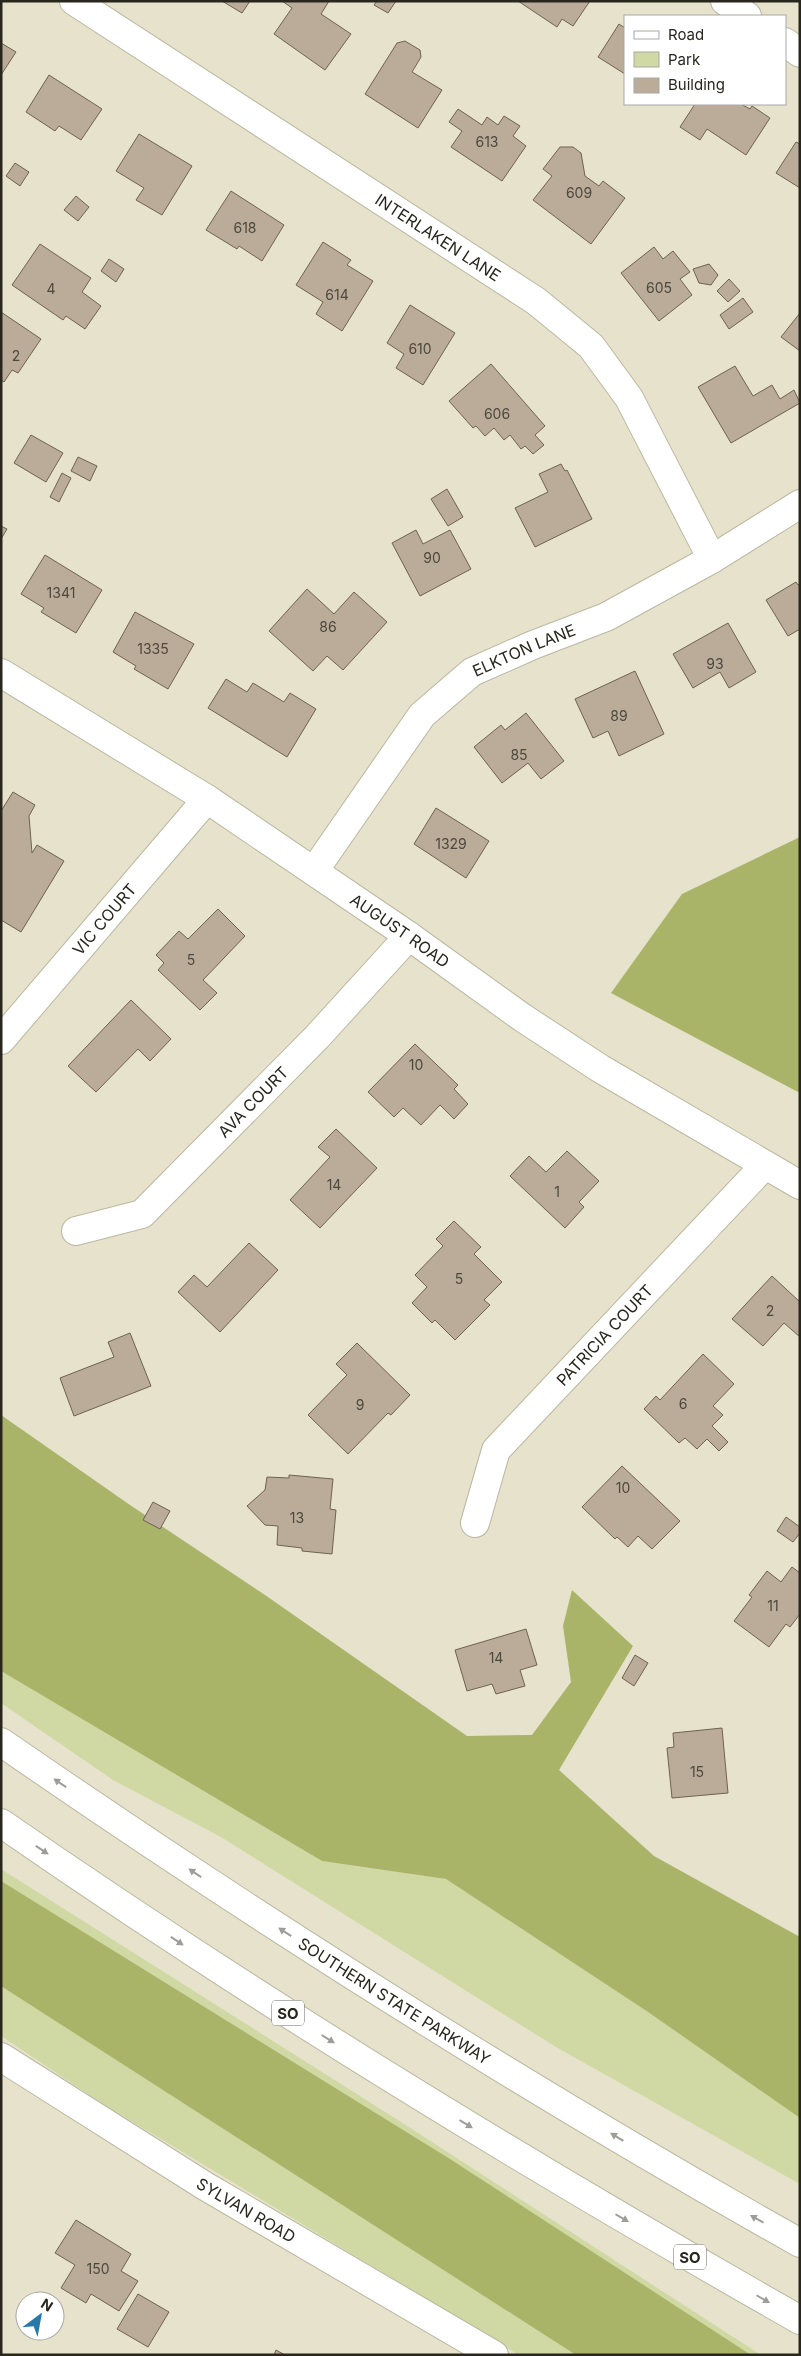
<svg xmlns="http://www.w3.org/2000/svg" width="801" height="2356" viewBox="0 0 801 2356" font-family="Inter,sans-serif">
  <rect width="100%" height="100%" fill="#e7e2cb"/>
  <g fill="#d0d8a3">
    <path d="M1 1671 322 1861 446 1879 648 2012 800 2118V2184L556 2047 221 1837 113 1780 1 1703Z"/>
    <path d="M1 1869 401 2122 761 2355H519L103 2104 1 2036Z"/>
  </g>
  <g fill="#aab469">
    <path d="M800 837V1093L611 993 682 894Z"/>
    <path d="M1 1415 130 1505 265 1595 467 1736 532 1735 571 1682 563 1626 572 1590 633 1646 559 1770 654 1856 800 1937V2118L648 2012 446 1879 322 1861 1 1671Z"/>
    <path d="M1 1881 450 2159 751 2355H576L1 1986Z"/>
  </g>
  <g fill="#baac99" stroke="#6e6250">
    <path d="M222 1H250L242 13Z"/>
    <path d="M282 1H329L321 14 351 34 325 70 274 34 292 8Z"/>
    <path d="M377 1H396L388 13 374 5Z"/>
    <path d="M518 1H590L573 26 562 19 557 27Z"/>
    <path d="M619 24 625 28V74L598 57Z"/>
    <path d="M405 41 420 50 421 57 412 72 442 90 418 128 365 94 397 43Z"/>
    <path d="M1 43 16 52 1 75Z"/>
    <path d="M49 75 102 109 81 140 59 126 55 131 26 112Z"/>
    <path d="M695 104H741L750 109 752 106 770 118 746 155 707 129 700 140 680 127Z"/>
    <path d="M458 109 482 125 487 117 498 125 504 116 520 126 513 136 526 146 502 181 451 147 462 131 449 122Z"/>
    <path d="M139 134 192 166 162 215 136 200 144 188 116 171Z"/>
    <path d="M796 142 800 144V188L776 173Z"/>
    <path d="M560 147H573L581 153 585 176 599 186 603 181 625 198 591 244 533 200 552 176 543 169Z"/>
    <path d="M15 163 29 172 20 186 6 176Z"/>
    <path d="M231 191 284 225 262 261 239 246 237 249 206 230Z"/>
    <path d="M76 196 89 207 78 221 64 210Z"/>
    <path d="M323 242 351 260 347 265 373 281 342 331 316 314 323 302 296 285Z"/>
    <path d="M40 244 91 278 82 292 101 306 85 329 66 316 63 320 12 285Z"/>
    <path d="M654 247 663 259 673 251 690 272 680 279 692 295 659 321 621 273Z"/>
    <path d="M109 259 124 269 116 282 101 271Z"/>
    <path d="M709 264 718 275 711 285 699 283 693 269Z"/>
    <path d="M729 279 740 291 728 302 717 291Z"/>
    <path d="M743 298 753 312 729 329 720 315Z"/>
    <path d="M410 305 455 333 423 385 396 368 404 354 387 343Z"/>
    <path d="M1 312 41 339 18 373 12 370 4 382 1 380Z"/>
    <path d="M800 313V351L781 337Z"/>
    <path d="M491 364 545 426 535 435 544 445 533 454 525 446 521 449 510 435 504 440 494 428 485 436 476 426 473 428 449 401Z"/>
    <path d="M735 366 753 396 772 385 780 399 794 390 800 403 731 443 698 387Z"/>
    <path d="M31 435 63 453 46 482 14 463Z"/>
    <path d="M78 457 97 466 90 481 71 471Z"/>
    <path d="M561 464 565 471 567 470 592 519 535 547 515 508 548 492 539 474Z"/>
    <path d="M62 473 71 478 59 502 50 497Z"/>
    <path d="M447 489 463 517 448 526 431 499Z"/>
    <path d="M1 526 7 529 1 539Z"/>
    <path d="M416 530 423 544 450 530 471 569 420 596 392 543Z"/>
    <path d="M45 555 102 590 76 633 41 612 44 608 21 594Z"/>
    <path d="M796 582 798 585 800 584V629L788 636 766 600Z"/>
    <path d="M307 589 334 614 354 592 387 622 343 670 327 656 313 671 269 631Z"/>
    <path d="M135 612 194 644 168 689 134 669 136 666 113 652Z"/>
    <path d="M728 623 756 672 729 688 720 672 693 688 673 654Z"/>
    <path d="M635 671 664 734 619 756 608 731 593 738 575 699Z"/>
    <path d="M226 679 247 692 253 683 284 702 290 693 316 709 287 757 208 708Z"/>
    <path d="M526 713 564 761 541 779 528 763 502 783 474 747 501 725 505 730Z"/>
    <path d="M13 792 35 805 29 816 32 853 37 845 64 861 21 932 1 920V811Z"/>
    <path d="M436 808 489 841 466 878 414 844Z"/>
    <path d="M218 909 245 936 203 980 217 993 200 1010 158 970 164 963 156 955 179 931 188 939Z"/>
    <path d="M131 1000 171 1039 150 1061 138 1049 96 1092 68 1066Z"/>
    <path d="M415 1044 458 1085 454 1089 468 1104 454 1119 440 1105 421 1125 403 1108 394 1117 368 1092Z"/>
    <path d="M336 1129 377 1168 320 1228 290 1200 330 1157 318 1147Z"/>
    <path d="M567 1151 599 1181 579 1202 584 1207 565 1228 510 1176 529 1156 546 1172Z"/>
    <path d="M454 1221 481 1247 474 1254 502 1282 484 1300 490 1305 455 1340 435 1320 432 1323 412 1303 427 1287 415 1275 443 1246 436 1239Z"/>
    <path d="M249 1243 278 1270 220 1332 178 1292 194 1275 207 1287Z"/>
    <path d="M772 1276 800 1302V1337L784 1323 763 1346 732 1319Z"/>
    <path d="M130 1333 151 1386 74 1416 60 1378 114 1357 108 1342Z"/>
    <path d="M357 1343 410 1395 391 1415 388 1413 348 1454 308 1415 347 1375 336 1364Z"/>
    <path d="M703 1354 734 1384 713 1406 723 1415 712 1426 728 1442 719 1451 707 1439 697 1449 685 1438 679 1443 644 1409 656 1396 660 1400Z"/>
    <path d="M622 1466 680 1521 652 1549 638 1536 628 1547 617 1537 615 1539 582 1507Z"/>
    <path d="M289 1475 333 1479 330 1509 336 1510 332 1554 302 1551V1548L277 1545 278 1526 265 1525 247 1506 265 1490 267 1477 289 1478Z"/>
    <path d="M153 1502 170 1511 160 1529 143 1520Z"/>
    <path d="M786 1517 800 1527V1533L793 1542 777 1531Z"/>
    <path d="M792 1567 800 1573V1614L790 1627 786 1624 769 1647 734 1621 752 1597 749 1595 767 1571 781 1582Z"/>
    <path d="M526 1629 537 1665 520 1670 525 1686 496 1694 492 1684 467 1691 455 1650Z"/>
    <path d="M635 1655 648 1663 634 1686 622 1678Z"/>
    <path d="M722 1728 728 1793 672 1798 667 1748 674 1747 673 1733Z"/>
    <path d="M76 2220 131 2254 121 2271 138 2281 119 2311 91 2294 86 2303 61 2288 75 2265 55 2253Z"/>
    <path d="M138 2294 169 2312 148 2347 117 2329Z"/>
    <path d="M276 2350 285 2355H274Z"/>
  </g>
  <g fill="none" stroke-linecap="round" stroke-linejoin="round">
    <defs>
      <g id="street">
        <path id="s1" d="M74 1 536 301 591 346 629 398 712 559"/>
        <path d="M725 1 747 16"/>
        <path d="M785 42 800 53"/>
        <path id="s2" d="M314 871 422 715 472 672 533 645 606 617 712 559 800 504"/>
        <path id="s3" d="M1 1040 207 799"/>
        <path id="s4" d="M76 1231 142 1214 317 1037 409 936"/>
        <path id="s5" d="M475 1523 496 1450 764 1166"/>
      </g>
      <g id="secondary">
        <path id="s6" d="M1 673 207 799 409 936 523 1018 601 1069 800 1185"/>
        <path id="s7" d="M1 2057 205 2186 494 2355"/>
      </g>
      <g id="highway">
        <path id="s8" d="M1 1742C260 1921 526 2089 800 2243"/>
        <path d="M1 1823C259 2002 527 2165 800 2320"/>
      </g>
    </defs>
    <use href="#street" stroke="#bcb7a1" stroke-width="30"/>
    <use href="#secondary" stroke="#bcb7a1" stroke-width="30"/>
    <use href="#highway" stroke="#bcb7a1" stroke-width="30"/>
    <use href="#street" stroke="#fff" stroke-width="28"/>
    <use href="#secondary" stroke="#fff" stroke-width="28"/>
    <use href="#highway" stroke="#fff" stroke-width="28"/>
  </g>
  <defs><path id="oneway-solid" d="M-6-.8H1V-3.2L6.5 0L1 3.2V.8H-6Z" transform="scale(1.25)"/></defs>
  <g fill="#9e9d99">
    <use href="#oneway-solid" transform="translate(60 1783) rotate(-146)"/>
    <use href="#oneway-solid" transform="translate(42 1850) rotate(34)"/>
    <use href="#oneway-solid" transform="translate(195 1873) rotate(-146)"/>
    <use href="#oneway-solid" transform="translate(285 1932) rotate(-147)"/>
    <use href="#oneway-solid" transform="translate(177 1941) rotate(34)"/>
    <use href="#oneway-solid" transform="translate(328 2039) rotate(32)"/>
    <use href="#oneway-solid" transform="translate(466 2124) rotate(31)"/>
    <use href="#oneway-solid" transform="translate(617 2137) rotate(-149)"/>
    <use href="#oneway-solid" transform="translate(622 2218) rotate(30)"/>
    <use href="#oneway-solid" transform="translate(757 2219) rotate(-151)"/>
    <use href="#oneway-solid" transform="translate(763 2299) rotate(30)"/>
  </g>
  <g text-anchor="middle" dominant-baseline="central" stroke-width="5" stroke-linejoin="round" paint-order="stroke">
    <g font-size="14" fill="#4c483c">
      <text x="487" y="141">613</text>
      <text x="579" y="192">609</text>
      <text x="245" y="227">618</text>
      <text x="659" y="287">605</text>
      <text x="51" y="288">4</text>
      <text x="337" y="294">614</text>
      <text x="420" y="348">610</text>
      <text x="16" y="355">2</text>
      <text x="497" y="413">606</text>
      <text x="432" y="557">90</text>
      <text x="61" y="592">1341</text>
      <text x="328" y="626">86</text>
      <text x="153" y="648">1335</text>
      <text x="715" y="663">93</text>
      <text x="619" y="715">89</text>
      <text x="519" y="754">85</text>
      <text x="451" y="843">1329</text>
      <text x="191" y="959">5</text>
      <text x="416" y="1064">10</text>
      <text x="334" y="1184">14</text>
      <text x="557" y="1191">1</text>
      <text x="459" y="1278">5</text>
      <text x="770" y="1310">2</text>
      <text x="683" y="1403">6</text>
      <text x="360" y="1404">9</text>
      <text x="623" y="1487">10</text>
      <text x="297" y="1517">13</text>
      <text x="773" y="1605">11</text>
      <text x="496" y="1657">14</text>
      <text x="697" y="1771">15</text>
      <text x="98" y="2268">150</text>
    </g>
    <g fill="#fff" stroke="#686761" stroke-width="1">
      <rect x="272" y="2000.5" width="32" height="25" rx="4"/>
      <rect x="674" y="2244.5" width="32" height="25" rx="4"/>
    </g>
    <g font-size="15" font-weight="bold" fill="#28261d">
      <text x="288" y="2013">SO</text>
      <text x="690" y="2257">SO</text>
    </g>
    <g font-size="16" fill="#28261d" stroke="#fff">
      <text stroke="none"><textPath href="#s1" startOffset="434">INTERLAKEN LANE</textPath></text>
      <text stroke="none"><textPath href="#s2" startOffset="312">ELKTON LANE</textPath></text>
      <text stroke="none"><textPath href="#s3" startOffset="159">VIC COURT</textPath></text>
      <text stroke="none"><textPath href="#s6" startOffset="475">AUGUST ROAD</textPath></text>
      <text stroke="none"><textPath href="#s4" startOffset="226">AVA COURT</textPath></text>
      <text stroke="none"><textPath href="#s5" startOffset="234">PATRICIA COURT</textPath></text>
      <text stroke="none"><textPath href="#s8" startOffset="471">SOUTHERN STATE PARKWAY</textPath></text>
      <text stroke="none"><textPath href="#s7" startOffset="289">SYLVAN ROAD</textPath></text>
    </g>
  </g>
  <rect width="801" height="2356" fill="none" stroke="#28261d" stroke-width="5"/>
  <rect x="624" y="15" width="162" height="90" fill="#ffffff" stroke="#a9a8a5"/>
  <rect x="634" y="31" width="25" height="8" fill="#ffffff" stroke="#a9a8a5"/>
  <text x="668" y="40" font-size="15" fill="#28261d">Road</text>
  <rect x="634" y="52" width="25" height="15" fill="#d0d8a3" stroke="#a9a8a5"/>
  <text x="668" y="65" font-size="15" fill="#28261d">Park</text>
  <rect x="634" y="78" width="25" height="15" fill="#baac99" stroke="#a9a8a5"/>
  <text x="668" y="90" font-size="15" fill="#28261d">Building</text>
  <g transform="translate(40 2316) rotate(32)"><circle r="24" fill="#ffffff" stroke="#a9a8a5"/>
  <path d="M0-4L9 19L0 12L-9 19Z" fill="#2679aa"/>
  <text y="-8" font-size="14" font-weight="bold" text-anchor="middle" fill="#28261d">N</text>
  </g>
</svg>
